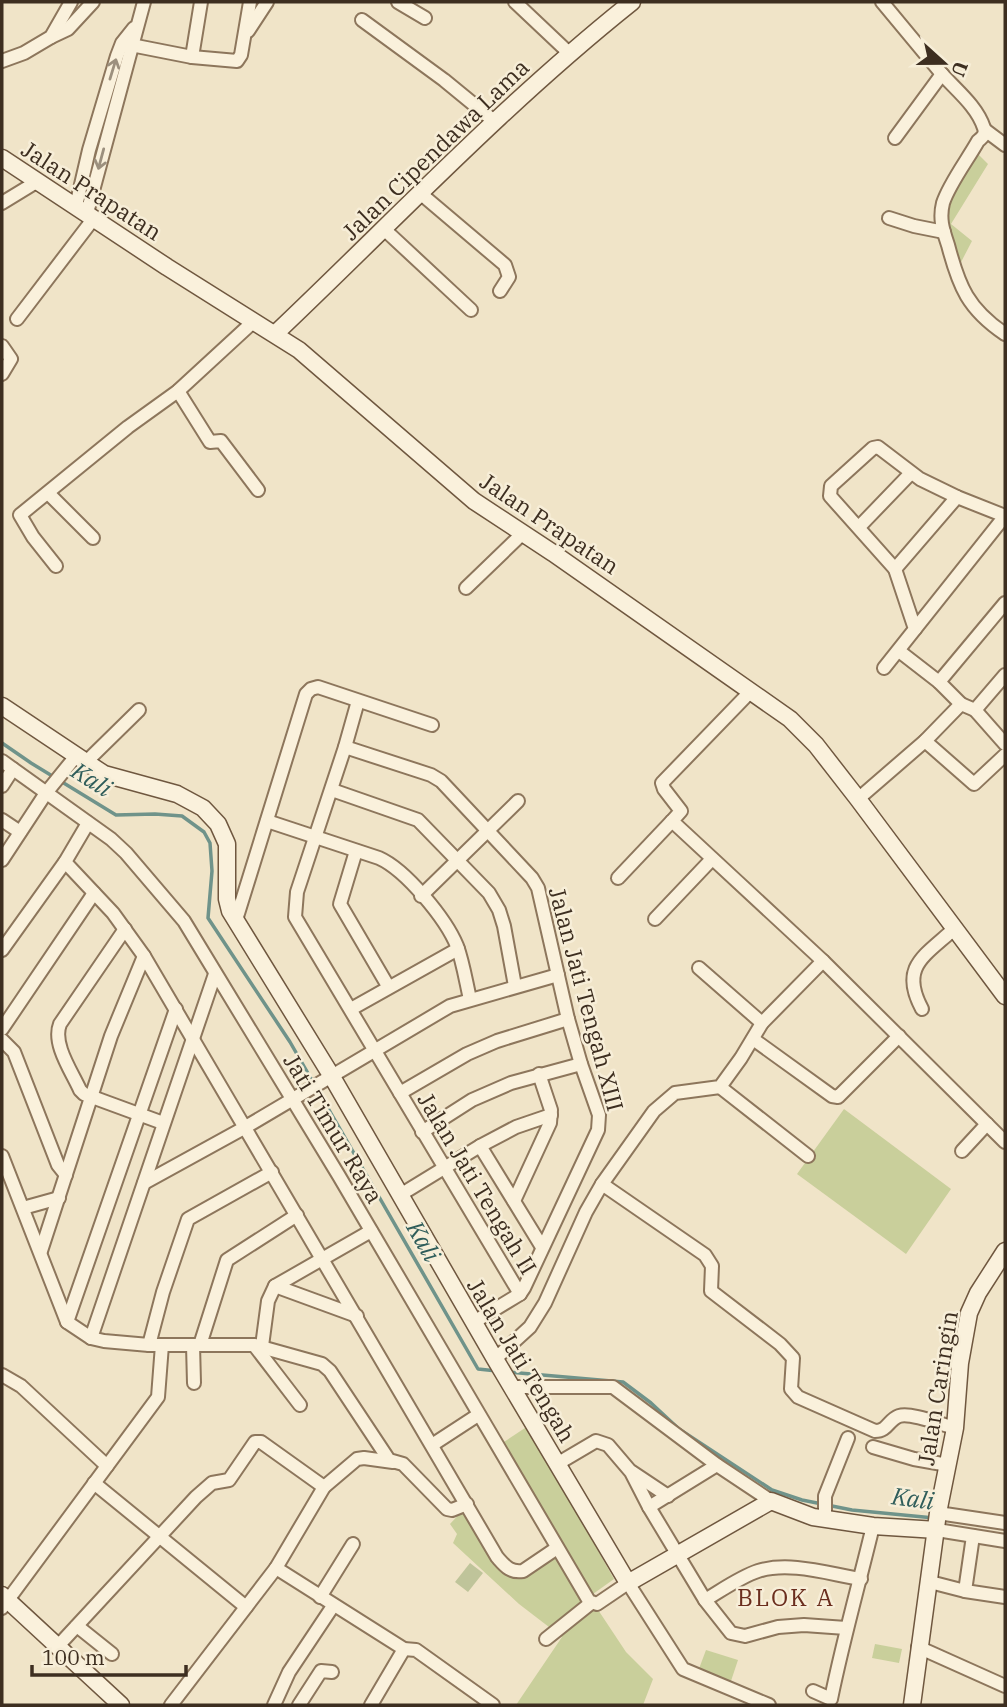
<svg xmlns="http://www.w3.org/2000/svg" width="1007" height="1707" viewBox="0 0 1007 1707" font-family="'IBM Plex Serif',serif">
  <rect width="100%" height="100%" fill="#f0e4c8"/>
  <g fill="#c9cf9b">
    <path d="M976 152 988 164 951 224 972 241 959 266 949 241 945 203Z"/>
    <path d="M844 1109 951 1189 906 1254 797 1174Z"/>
    <path d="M528 1426 614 1579 593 1594 504 1442Z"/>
    <path d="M464 1509 511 1571 557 1548 626 1652 653 1679 643 1705H516L562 1637 519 1604 453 1543 457 1534 450 1524Z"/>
    <path d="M875 1644 902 1649 899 1663 872 1658Z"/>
    <path d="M706 1650 738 1660 729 1687 697 1674Z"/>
  </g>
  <path fill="#bfc49a" d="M470 1563 483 1573 468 1592 455 1582Z"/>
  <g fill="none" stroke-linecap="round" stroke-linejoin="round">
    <g stroke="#6f938a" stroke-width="3.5">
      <path d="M2 743 31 763 116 815 155 814 182 816 204 832 210 843 212 871 208 918 290 1042 313 1082"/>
      <path d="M317 1089 478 1369 497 1371"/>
      <path d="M508 1372 623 1382 651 1403 679 1429 772 1490 802 1500 852 1510 934 1518"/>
    </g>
    <defs>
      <g id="street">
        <path d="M398 2 425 18"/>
        <path d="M515 2 568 52"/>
        <path d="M882 2C902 26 921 49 941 73 956 90 977 106 984 128 986 134 983 137 978 141 968 159 949 184 943 203 939 219 943 230 948 245 959 287 968 309 1005 334"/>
        <path d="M362 20 444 80 494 121"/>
        <path d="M248 31 267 2"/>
        <path d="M51 37 68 29 93 2"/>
        <path d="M126 44 192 57 237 61 241 55 250 2"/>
        <path d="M192 57 201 2"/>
        <path d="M2 61 24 53 51 37 71 2"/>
        <path d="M985 130 1005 145"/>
        <path d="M895 138 942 74"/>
        <path d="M420 193 505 265 509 277 500 291"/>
        <path d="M2 203 38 181"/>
        <path d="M76 206 89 150 117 56 122 43 134 28"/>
        <path d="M87 213 144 2"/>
        <path d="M889 218 914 226 944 232"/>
        <path d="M385 230 471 310"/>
        <path d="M17 319 94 218"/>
        <path d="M2 346 11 359 2 374"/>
        <path d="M178 391 210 442 221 441 258 490"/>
        <path d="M48 493 93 538"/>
        <path d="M859 527 911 473"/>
        <path d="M56 566 33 537 20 515 128 427 178 391 253 322"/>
        <path d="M895 569 957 497"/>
        <path d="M466 588 523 533"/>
        <path d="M915 629 1005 516"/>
        <path d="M899 651 939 682"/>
        <path d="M884 668 915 629 895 569 830 496 831 486 873 448 878 447 920 479 957 497 1005 516"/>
        <path d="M751 691 662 783 664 789 681 811 672 821 823 961 1005 1142"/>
        <path d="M358 701 345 747 297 892 295 917 520 1294"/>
        <path d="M961 704 939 682 1005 603"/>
        <path d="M975 710 1005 744"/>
        <path d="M925 741 974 784 1005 755"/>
        <path d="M345 747 431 775 441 781 532 878 538 888 568 1019 581 1064 599 1115 598 1130 524 1288 520 1294 474 1322"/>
        <path d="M2 761 111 839 126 853 184 921 339 1176 589 1601 597 1604 628 1583 683 1669 769 1705"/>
        <path d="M85 763 139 710"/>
        <path d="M2 786 13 769"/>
        <path d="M332 790 418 820 489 893 499 910 504 926 515 986"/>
        <path d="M858 799 925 741 961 704 975 710 1005 675"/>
        <path d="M2 820 20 832"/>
        <path d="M267 821 379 858C406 870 446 919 457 946 463 962 466 982 470 999"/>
        <path d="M356 851 340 904 388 986"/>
        <path d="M2 860 46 793 76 756"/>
        <path d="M65 862 113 913 144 956 497 1557C505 1566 510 1573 523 1571L557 1548"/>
        <path d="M618 878 672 821"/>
        <path d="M421 896 518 801"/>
        <path d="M655 919 712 859"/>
        <path d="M236 920 306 694 311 689 318 687 432 725"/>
        <path d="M125 929 60 1024C52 1044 72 1072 80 1090L84 1094 163 1123"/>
        <path d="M2 950 65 862 88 823"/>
        <path d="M699 968 762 1023"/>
        <path d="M351 1009 458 949"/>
        <path d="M922 1009C899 966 925 956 955 928"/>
        <path d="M2 1029 94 893"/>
        <path d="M753 1039 832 1096 838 1097 899 1036"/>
        <path d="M2 1040 14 1052 58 1165 66 1175"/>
        <path d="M720 1087 808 1156"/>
        <path d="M400 1093 467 1054 497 1041 568 1019"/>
        <path d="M422 1132 472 1100 511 1083 581 1064"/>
        <path d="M480 1146 542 1247"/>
        <path d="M962 1151 987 1124"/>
        <path d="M2 1156 67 1322 91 1338 104 1341 149 1345H254L322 1364 330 1371 389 1460 403 1464 447 1509 452 1510 467 1504"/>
        <path d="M144 1183 244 1128 450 1006 558 975"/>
        <path d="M602 1184 705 1255 712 1266 711 1291 780 1344 793 1358 791 1389 798 1397 875 1431C888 1431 888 1420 899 1416 911 1412 942 1425 955 1428"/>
        <path d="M400 1195 480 1146 516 1127 551 1115"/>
        <path d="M514 1201 550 1123 551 1110 539 1074"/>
        <path d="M23 1208 59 1198"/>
        <path d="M41 1251 111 1036 144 956"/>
        <path d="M275 1286 357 1316"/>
        <path d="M67 1322 176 1009"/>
        <path d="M91 1338 215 974"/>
        <path d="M149 1345 163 1292 188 1219 272 1172"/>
        <path d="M193 1345 194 1383"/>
        <path d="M200 1345 227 1260 297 1215"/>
        <path d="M254 1345 300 1405"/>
        <path d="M262 1346 268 1301 275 1286 371 1231"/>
        <path d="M495 1359 530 1327 545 1303 586 1212 602 1184 654 1111 675 1093 720 1087 741 1058 762 1023 823 961"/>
        <path d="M2 1375 21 1386 107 1466"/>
        <path d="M512 1387H613L717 1465 771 1501"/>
        <path d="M432 1445 478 1415"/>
        <path d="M873 1447 914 1459 948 1465"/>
        <path d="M557 1464 596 1441 608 1445 631 1472 649 1507 705 1600 731 1633 745 1636 778 1627 804 1625 846 1628"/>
        <path d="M632 1472 668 1496"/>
        <path d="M94 1483 246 1607"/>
        <path d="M649 1507 717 1465"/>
        <path d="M938 1513 1005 1523"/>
        <path d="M825 1519V1496L848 1438"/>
        <path d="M937 1530 1005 1541"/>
        <path d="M276 1568 404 1649 416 1650 493 1705"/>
        <path d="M930 1582 965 1591 1005 1597"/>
        <path d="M965 1591 973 1536"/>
        <path d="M320 1597 353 1544"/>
        <path d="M705 1600C722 1590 740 1577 758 1571 790 1561 829 1574 861 1579"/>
        <path d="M2 1608 158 1397 162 1345"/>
        <path d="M77 1626 112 1654"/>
        <path d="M546 1639 591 1603"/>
        <path d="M58 1646 196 1497 212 1483 229 1480 255 1442H261L324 1487"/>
        <path d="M918 1647 1005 1686"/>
        <path d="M813 1691 831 1699C843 1640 859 1584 873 1526"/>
        <path d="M171 1705 276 1568 324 1487 357 1459 364 1458 393 1462"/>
        <path d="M274 1705 289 1672 333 1606"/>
        <path d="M299 1705 321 1671 332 1672"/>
        <path d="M371 1705 404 1649"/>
      </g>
      <g id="secondary">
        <path d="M2 158 167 267 299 350 474 501 553 553 790 719 816 745 858 799 1005 996"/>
        <path d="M275 334C393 222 504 104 632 2"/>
        <path d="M2 706 104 774 177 794 203 808 218 824 227 844V899L230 911 331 1075 495 1359 628 1583 771 1501 813 1517 873 1526 937 1530"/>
        <path d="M2 1595 121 1705"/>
        <path d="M912 1705 938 1513 955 1428 960 1363 969 1313 978 1293 1005 1251"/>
      </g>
    </defs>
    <use href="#street" stroke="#8d765c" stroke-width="16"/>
    <use href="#secondary" stroke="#6f573f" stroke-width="19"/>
    <use href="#street" stroke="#faf1dc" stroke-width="12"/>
    <use href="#secondary" stroke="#faf1dc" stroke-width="16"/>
  </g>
  <defs><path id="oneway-shaft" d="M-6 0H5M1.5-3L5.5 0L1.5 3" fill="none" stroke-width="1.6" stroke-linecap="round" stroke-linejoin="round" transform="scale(1.75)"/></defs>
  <g stroke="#9c907e">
    <use href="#oneway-shaft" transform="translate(113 69) rotate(-73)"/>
    <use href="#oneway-shaft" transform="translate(101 159) rotate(105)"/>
  </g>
  <g text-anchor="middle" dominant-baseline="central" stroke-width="5" stroke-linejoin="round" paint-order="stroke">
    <g font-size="23" fill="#3d2e20" stroke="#f7eed8">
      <text transform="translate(435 149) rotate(-44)">Jalan Cipendawa Lama</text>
      <text transform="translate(92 190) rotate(33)">Jalan Prapatan</text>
      <text transform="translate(550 523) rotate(34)">Jalan Prapatan</text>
      <text transform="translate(587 999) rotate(75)">Jalan Jati Tengah XIII</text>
      <text transform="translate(334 1128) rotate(59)">Jati Timur Raya</text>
      <text transform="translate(478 1183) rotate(59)">Jalan Jati Tengah II</text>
      <text transform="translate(522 1360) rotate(59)">Jalan Jati Tengah</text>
      <text transform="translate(937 1388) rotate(-81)">Jalan Caringin</text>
    </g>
    <g font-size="24" font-style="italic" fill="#2f5d5a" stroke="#f7eed8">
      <text transform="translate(92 779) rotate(32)">Kali</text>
      <text transform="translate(424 1241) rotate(60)">Kali</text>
      <text transform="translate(913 1498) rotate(8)">Kali</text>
    </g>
    <g font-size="24" letter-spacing="2" fill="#6b2e1e" stroke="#f7eed8">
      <text x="786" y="1597">BLOK A</text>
    </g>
  </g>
  <rect width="1007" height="1707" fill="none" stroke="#3d2e20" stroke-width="7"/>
  <g transform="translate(944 63) rotate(111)" stroke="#f7eed8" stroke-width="5" paint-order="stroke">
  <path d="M0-5L12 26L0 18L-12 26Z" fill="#3d2e20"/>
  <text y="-10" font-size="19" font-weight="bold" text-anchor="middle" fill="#3d2e20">U</text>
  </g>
  <path d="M32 1665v10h154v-10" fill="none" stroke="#3d2e20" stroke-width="3.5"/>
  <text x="42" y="1665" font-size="21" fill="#3d2e20" stroke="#f7eed8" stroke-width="5" paint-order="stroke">100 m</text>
</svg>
